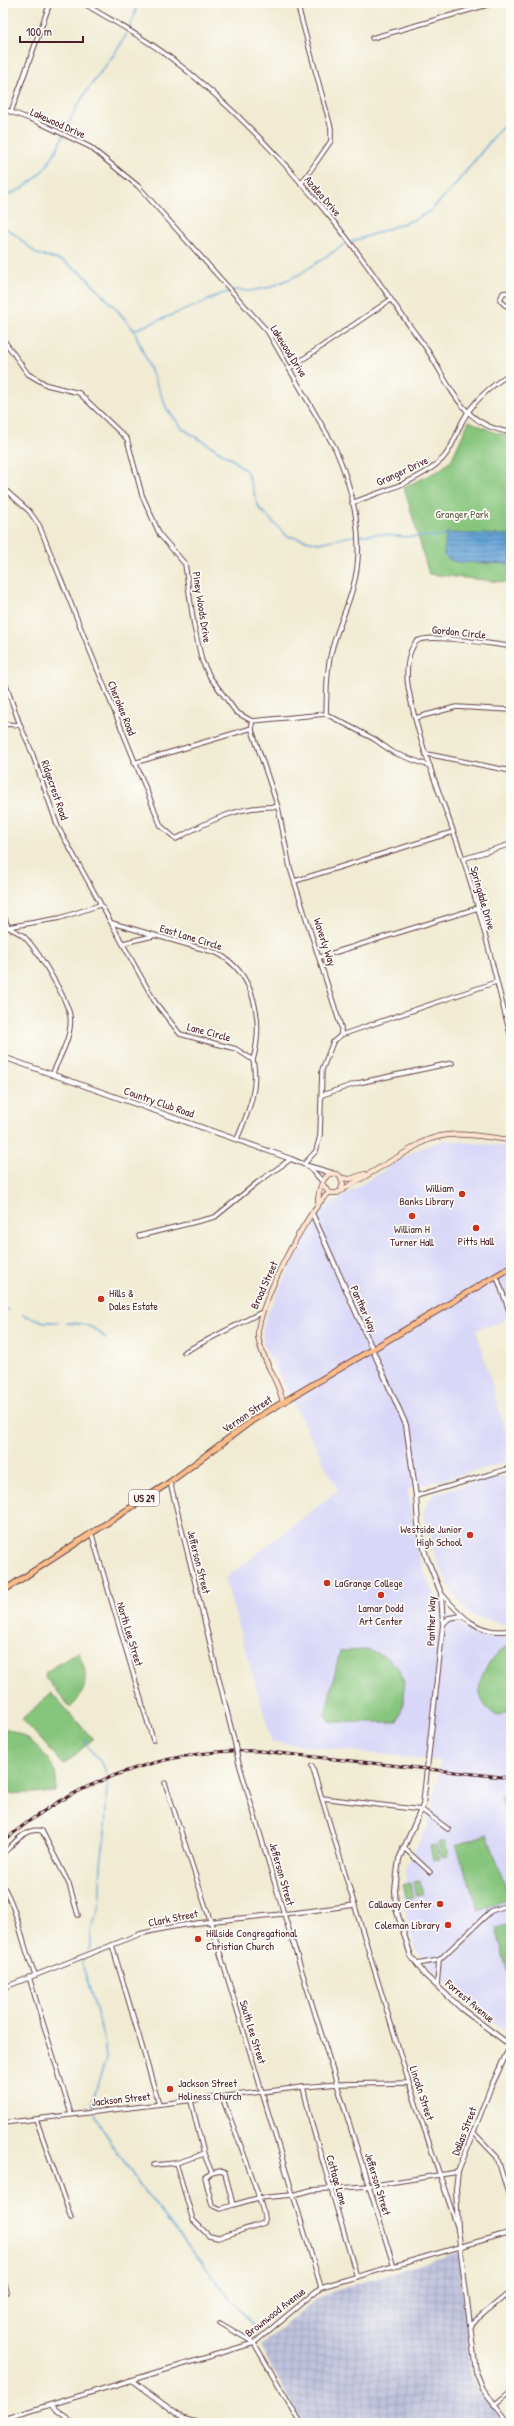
<svg xmlns="http://www.w3.org/2000/svg" width="514" height="2426" viewBox="0 0 514 2426" font-family="'Patrick Hand',sans-serif">
  <defs>
    <pattern id="industrial-grid" width="8" height="8" patternUnits="userSpaceOnUse"><rect width="8" height="8" fill="#bfc2dd"/><path d="M0 4h8M4 0v8" fill="none" stroke="#a6a6be"/></pattern>
    <pattern id="water-rules" width="6" height="5" patternUnits="userSpaceOnUse"><rect width="6" height="5" fill="#64a2d6"/><path d="M0 2.5h6" fill="none" stroke="#5483ae"/></pattern>
  </defs>
  <rect width="100%" height="100%" fill="#fdfcf7"/>
  <filter id="ink" filterUnits="userSpaceOnUse"><feTurbulence type="fractalNoise" baseFrequency=".025" numOctaves="2"/><feDisplacementMap in="SourceGraphic" scale="8" xChannelSelector="R" yChannelSelector="G"/><feConvolveMatrix kernelMatrix="1 2 1 2 8 2 1 2 1" color-interpolation-filters="sRGB"/></filter>
  <filter id="wash" filterUnits="userSpaceOnUse"><feTurbulence type="fractalNoise" baseFrequency=".012" numOctaves="4" result="noise"/><feDisplacementMap in="SourceGraphic" scale="16" xChannelSelector="R" yChannelSelector="G"/><feGaussianBlur stdDeviation="0.9" result="paint"/><feColorMatrix in="noise" values="0 0 0 0 0 0 0 0 0 0 0 0 0 0 0 0 0 1.4 0 .05"/><feComposite in="paint" operator="in"/></filter>
  <g filter="url(#wash)">
    <rect width="100%" height="100%" fill="#f0ebd2"/>
    <g fill="#d8d7f8">
      <path d="M445 1140 511 1147V1318L476 1330 511 1450V1461L408 1489 416 1548 430 1587 453 1618 464 1627 485 1638 511 1637V2029L507 2033 445 1981 419 1955 409 1931 403 1897 407 1863 428 1827 441 1761 272 1742 225 1579 338 1490 264 1346 262 1332 266 1317 309 1229 321 1211 334 1202 414 1151Z"/>
      <path d="M510 1474 511 1622 503 1624 470 1615 453 1594 435 1557 423 1512 433 1494Z"/>
    </g>
    <path fill="url(#industrial-grid)" d="M459 2252 470 2375 483 2396 506 2423H302L260 2346 322 2295Z"/>
    <g fill="#86c57c" stroke="#687254">
      <path d="M469 421 496 433 511 435V583L429 574 404 487 438 471 451 461Z"/>
      <path d="M511 1643V1710L497 1716C474 1701 475 1681 492 1660 496 1653 505 1648 511 1643Z"/>
      <path d="M367 1650C406 1659 412 1688 397 1722H330L325 1715 340 1651Z"/>
      <path d="M78 1652C89 1673 88 1692 70 1708L45 1677 46 1672Z"/>
      <path d="M51 1693 93 1739 64 1765 22 1719Z"/>
      <path d="M3 1728C24 1732 45 1750 54 1770 57 1776 56 1785 56 1792L3 1794Z"/>
      <path d="M508 1795 511 1810 505 1811 501 1797Z"/>
      <path d="M487 1834 510 1899 479 1910 456 1845Z"/>
      <path d="M445 1842 449 1856 442 1857 438 1843Z"/>
      <path d="M436 1845 440 1859 433 1860 430 1846Z"/>
      <path d="M420 1880 423 1895 417 1896 413 1882Z"/>
      <path d="M410 1883 414 1897 407 1899 403 1885Z"/>
      <path d="M511 1924V1986L496 1928Z"/>
    </g>
    <path fill="url(#water-rules)" stroke="#576080" d="M446 533 511 535V564L456 562 448 559 444 555Z"/>
    <g fill="none" stroke-linecap="round" stroke-linejoin="round">
      <g stroke="#64a2d6" stroke-width="1.5">
        <path d="M3 196C19 193 35 180 45 168 60 149 66 126 78 105 97 71 131 44 137 3"/>
        <path d="M3 227 12 232 37 254 63 261 83 274 118 311 134 330 167 409 183 429 232 459 247 472 259 508 287 536 319 543 352 536 378 534 405 537 446 536"/>
        <path d="M134 330 205 302 218 295 236 290 250 291 271 287 300 274 345 244 416 219 430 211 450 191 501 128 509 123"/>
        <path d="M3 1307 9 1310"/>
        <path d="M23 1315 45 1322H59"/>
        <path d="M66 1323C82 1323 94 1325 105 1338"/>
        <path d="M84 1740C92 1756 101 1755 107 1775"/>
        <path d="M88 1950 91 1945V1929L99 1910 101 1863 105 1833 107 1781"/>
        <path d="M85 1959 82 1963 104 2038 106 2058 92 2102 94 2108"/>
        <path d="M95 2114 100 2125 140 2186 257 2331"/>
      </g>
    </g>
  </g>
  <g filter="url(#ink)">
    <g fill="none" stroke-linecap="round" stroke-linejoin="round">
      <defs>
        <g id="minor">
          <path d="M83 3C112 21 145 38 172 59 230 103 284 161 330 217 362 255 388 297 418 337 448 374 456 426 511 432"/>
          <path d="M297 3 331 128V141L301 184"/>
          <path d="M372 38 494 3"/>
          <path d="M3 109 38 122 90 147 138 186 268 332 335 448C353 489 366 542 353 587 347 610 336 631 331 653 326 672 327 695 326 714"/>
          <path d="M11 112 50 3"/>
          <path d="M511 292 503 293 500 300 505 305 511 308"/>
          <path d="M3 339 28 374 47 385 79 393 127 439 142 495 160 535 185 564 194 626 202 661 210 677 236 712 252 721 326 714 374 739 394 753 430 766"/>
          <path d="M290 368 390 300"/>
          <path d="M3 488 29 511 39 525 161 826 176 839C208 821 241 805 278 807"/>
          <path d="M352 503C379 492 415 483 438 463 451 452 455 437 462 422 473 401 492 385 511 373"/>
          <path d="M511 646C495 645 425 632 416 642 407 652 406 674 408 686 418 745 444 802 463 859 483 917 495 978 511 1037"/>
          <path d="M3 677 20 725 31 750 58 827 155 1002 180 1034 236 1049 253 1060C259 1088 248 1113 237 1139"/>
          <path d="M415 718 456 707 511 710"/>
          <path d="M252 721V730L278 807 290 868 341 1027V1035L333 1042 322 1070 320 1136 316 1151 304 1164"/>
          <path d="M3 724 20 725"/>
          <path d="M427 754 511 771"/>
          <path d="M134 763 252 728"/>
          <path d="M463 859 511 844"/>
          <path d="M295 881 453 832"/>
          <path d="M3 913 8 927 60 918 100 905"/>
          <path d="M112 923 217 953C255 973 264 1021 253 1060"/>
          <path d="M3 925C9 928 16 931 22 935 36 946 67 999 70 1016 73 1035 59 1058 52 1075"/>
          <path d="M123 943 153 936"/>
          <path d="M320 957 478 908"/>
          <path d="M341 1035 496 982"/>
          <path d="M322 1095 358 1083 452 1063"/>
          <path d="M139 1236 215 1217 258 1182 291 1159"/>
          <path d="M497 1277 511 1316"/>
          <path d="M184 1352 262 1312"/>
          <path d="M170 1482 235 1744"/>
          <path d="M416 1496 511 1468"/>
          <path d="M91 1532 153 1740"/>
          <path d="M441 1593C460 1615 479 1637 511 1630"/>
          <path d="M238 1760 284 1914 394 2267"/>
          <path d="M312 1766 409 2083 457 2226"/>
          <path d="M165 1783 210 1920 321 2287"/>
          <path d="M322 1798 422 1810 448 1829"/>
          <path d="M403 1847 430 1872"/>
          <path d="M3 1854C13 1844 27 1826 42 1831L69 1884 78 1915"/>
          <path d="M3 1886C19 1913 22 1946 35 1974"/>
          <path d="M112 1945 159 2104"/>
          <path d="M417 1964 439 1960 491 1911 511 1904"/>
          <path d="M29 1977 71 2114"/>
          <path d="M437 1986 439 1960"/>
          <path d="M3 1988 140 1934C187 1922 235 1919 282 1914 307 1912 331 1908 355 1905"/>
          <path d="M303 2087 312 2125 357 2277"/>
          <path d="M191 2101 204 2154 212 2173 205 2177 212 2205 221 2209 233 2205 225 2173 220 2171 212 2173"/>
          <path d="M36 2119 71 2218"/>
          <path d="M3 2123 303 2087 338 2084 409 2083"/>
          <path d="M474 2133 497 2157 511 2203"/>
          <path d="M176 2163 193 2220 209 2236 218 2238 264 2223C268 2212 229 2116 222 2097"/>
          <path d="M154 2165 176 2163 204 2154"/>
          <path d="M233 2205 258 2198 293 2195 311 2190 369 2186 458 2172"/>
          <path d="M3 2277 7 2292"/>
          <path d="M220 2323 254 2343 301 2423"/>
          <path d="M470 2325 511 2291"/>
          <path d="M131 2380 189 2423"/>
          <path d="M494 2405 511 2391"/>
          <path d="M51 2406 74 2423"/>
          <path d="M3 2419 254 2343 321 2287 511 2232"/>
          <path d="M185 2419 199 2423"/>
        </g>
        <g id="tertiary">
          <path d="M3 1057 291 1159 308 1166 322 1181"/>
          <path d="M308 1166 332 1173"/>
          <path d="M312 1213 406 1425 416 1496 418 1524 426 1556 441 1593 443 1625 423 1805 399 1859 395 1890 396 1909 411 1956 425 1975 463 2010 510 2045"/>
          <path d="M443 1624 449 1618 462 1616"/>
          <path d="M509 2423 483 2389 476 2372 458 2229 456 2189 458 2172 490 2089 511 2044"/>
        </g>
        <g id="secondary">
          <path d="M341 1178 350 1179 365 1174"/>
          <path d="M323 1185 329 1193H337L423 1142C450 1128 482 1137 511 1140"/>
          <path d="M318 1204C318 1193 323 1165 340 1176L343 1184 341 1189"/>
          <path d="M283 1402C278 1379 261 1359 258 1336 255 1311 308 1208 329 1193"/>
        </g>
        <path id="primary" d="M3 1591 170 1482 253 1420 511 1267"/>
      </defs>
      <use href="#minor" stroke="#633e44" stroke-width="5.5"/>
      <use href="#tertiary" stroke="#633e44" stroke-width="6"/>
      <use href="#secondary" stroke="#633e44" stroke-width="6"/>
      <use href="#primary" stroke="#633e44" stroke-width="7"/>
      <use href="#minor" stroke="#fff" stroke-width="3.5"/>
      <use href="#tertiary" stroke="#fff" stroke-width="4"/>
      <use href="#secondary" stroke="#fde4d0" stroke-width="4.5"/>
      <use href="#primary" stroke="#f9bc8a" stroke-width="5"/>
      <defs>
        <path id="rail" d="M3 1842C72 1781 167 1748 260 1751L511 1778"/>
      </defs>
      <use href="#rail" stroke="#4a1f2b" stroke-width="3"/>
      <use href="#rail" stroke="#fdfcf7" stroke-width="1.5" stroke-dasharray="4.5" stroke-linecap="butt"/>
      <defs>
        <path id="minor-bridge" d="M235 1744 238 1760"/>
      </defs>
      <use href="#minor-bridge" stroke="#633e44" stroke-width="5.5" stroke-linecap="butt"/>
      <use href="#minor-bridge" stroke="#fff" stroke-width="3.5"/>
    </g>
  </g>
  <g fill="#c8321e" stroke="#fdfcf7" stroke-width="1.5">
    <circle cx="462" cy="1194" r="4"/>
    <circle cx="412" cy="1216" r="4"/>
    <circle cx="476" cy="1228" r="4"/>
    <circle cx="101" cy="1299" r="4"/>
    <circle cx="470" cy="1535" r="4"/>
    <circle cx="327" cy="1583" r="4"/>
    <circle cx="381" cy="1595" r="4"/>
    <circle cx="440" cy="1904" r="4"/>
    <circle cx="448" cy="1925" r="4"/>
    <circle cx="198" cy="1939" r="4"/>
    <circle cx="170" cy="2089" r="4"/>
  </g>
  <g text-anchor="middle" dominant-baseline="central" stroke-width="3.5" stroke-linejoin="round" paint-order="stroke">
    <rect fill="#fdfcf7" stroke="#806168" stroke-width="1" x="129" y="1490" width="30" height="16" rx="3"/>
    <g font-size="10" font-weight="bold" fill="#4a1f2b">
      <text x="144" y="1498">US 29</text>
    </g>
    <g font-size="11" fill="#4a1f2b" stroke="#fdfcf7">
      <text transform="translate(58 123) rotate(24)">Lakewood Drive</text>
      <text transform="translate(323 196) rotate(49)">Azalea Drive</text>
      <text transform="translate(289 351) rotate(58)">Lakewood Drive</text>
      <text transform="translate(402 471) rotate(-25)">Granger Drive</text>
      <text transform="translate(202 607) rotate(81)">Piney Woods Drive</text>
      <text transform="translate(459 632) rotate(6)">Gordon Circle</text>
      <text transform="translate(122 708) rotate(68)">Cherokee Road</text>
      <text transform="translate(55 790) rotate(71)">Ridgecrest Road</text>
      <text transform="translate(483 898) rotate(74)">Springdale Drive</text>
      <text transform="translate(191 937) rotate(17)">East Lane Circle</text>
      <text transform="translate(325 942) rotate(72)">Waverly Way</text>
      <text transform="translate(209 1032) rotate(15)">Lane Circle</text>
      <text transform="translate(159 1102) rotate(19)">Country Club Road</text>
      <text transform="translate(264 1285) rotate(-66)">Broad Street</text>
      <text transform="translate(364 1309) rotate(66)">Panther Way</text>
      <text transform="translate(247 1414) rotate(-34)">Vernon Street</text>
      <text transform="translate(199 1562) rotate(76)">Jefferson Street</text>
      <text transform="translate(431 1621) rotate(-89)">Panther Way</text>
      <text transform="translate(130 1634) rotate(73)">North Lee Street</text>
      <text transform="translate(282 1874) rotate(74)">Jefferson Street</text>
      <text transform="translate(173 1918) rotate(-11)">Clark Street</text>
      <text transform="translate(470 2001) rotate(40)">Forrest Avenue</text>
      <text transform="translate(253 2032) rotate(73)">South Lee Street</text>
      <text transform="translate(422 2093) rotate(72)">Lincoln Street</text>
      <text transform="translate(121 2099) rotate(-6)">Jackson Street</text>
      <text transform="translate(464 2131) rotate(-69)">Dallas Street</text>
      <text transform="translate(337 2180) rotate(74)">Cottage Lane</text>
      <text transform="translate(378 2184) rotate(73)">Jefferson Street</text>
      <text transform="translate(275 2312) rotate(-38)">Brownwood Avenue</text>
    </g>
    <g font-size="11" fill="#5f5947" stroke="#fdfcf7">
      <text x="462" y="514">Granger Park</text>
    </g>
    <g font-size="11" fill="#4a1f2b" stroke="#fdfcf7" text-anchor="end">
      <text x="454" y="1188">William<tspan x="454" dy="13">Banks Library</tspan></text>
      <text x="412" y="1229" text-anchor="middle">William H<tspan x="412" dy="13">Turner Hall</tspan></text>
      <text x="476" y="1241" text-anchor="middle">Pitts Hall</text>
      <text x="109" y="1293" text-anchor="start">Hills &amp;<tspan x="109" dy="13">Dales Estate</tspan></text>
      <text x="462" y="1529">Westside Junior<tspan x="462" dy="13">High School</tspan></text>
      <text x="335" y="1583" text-anchor="start">LaGrange College</text>
      <text x="381" y="1608" text-anchor="middle">Lamar Dodd<tspan x="381" dy="13">Art Center</tspan></text>
      <text x="432" y="1904">Callaway Center</text>
      <text x="440" y="1925">Coleman Library</text>
      <text x="206" y="1933" text-anchor="start">Hillside Congregational<tspan x="206" dy="13">Christian Church</tspan></text>
      <text x="178" y="2083" text-anchor="start">Jackson Street<tspan x="178" dy="13">Holiness Church</tspan></text>
    </g>
  </g>
  <rect width="514" height="2426" fill="none" stroke="#fdfcf7" stroke-width="16"/>
  <path d="M20 36v6h63v-6" fill="none" stroke="#4a1f2b" stroke-width="2"/>
  <text x="26" y="36" font-size="12" fill="#4a1f2b" stroke="#fdfcf7" stroke-width="3" paint-order="stroke">100 m</text>
</svg>
